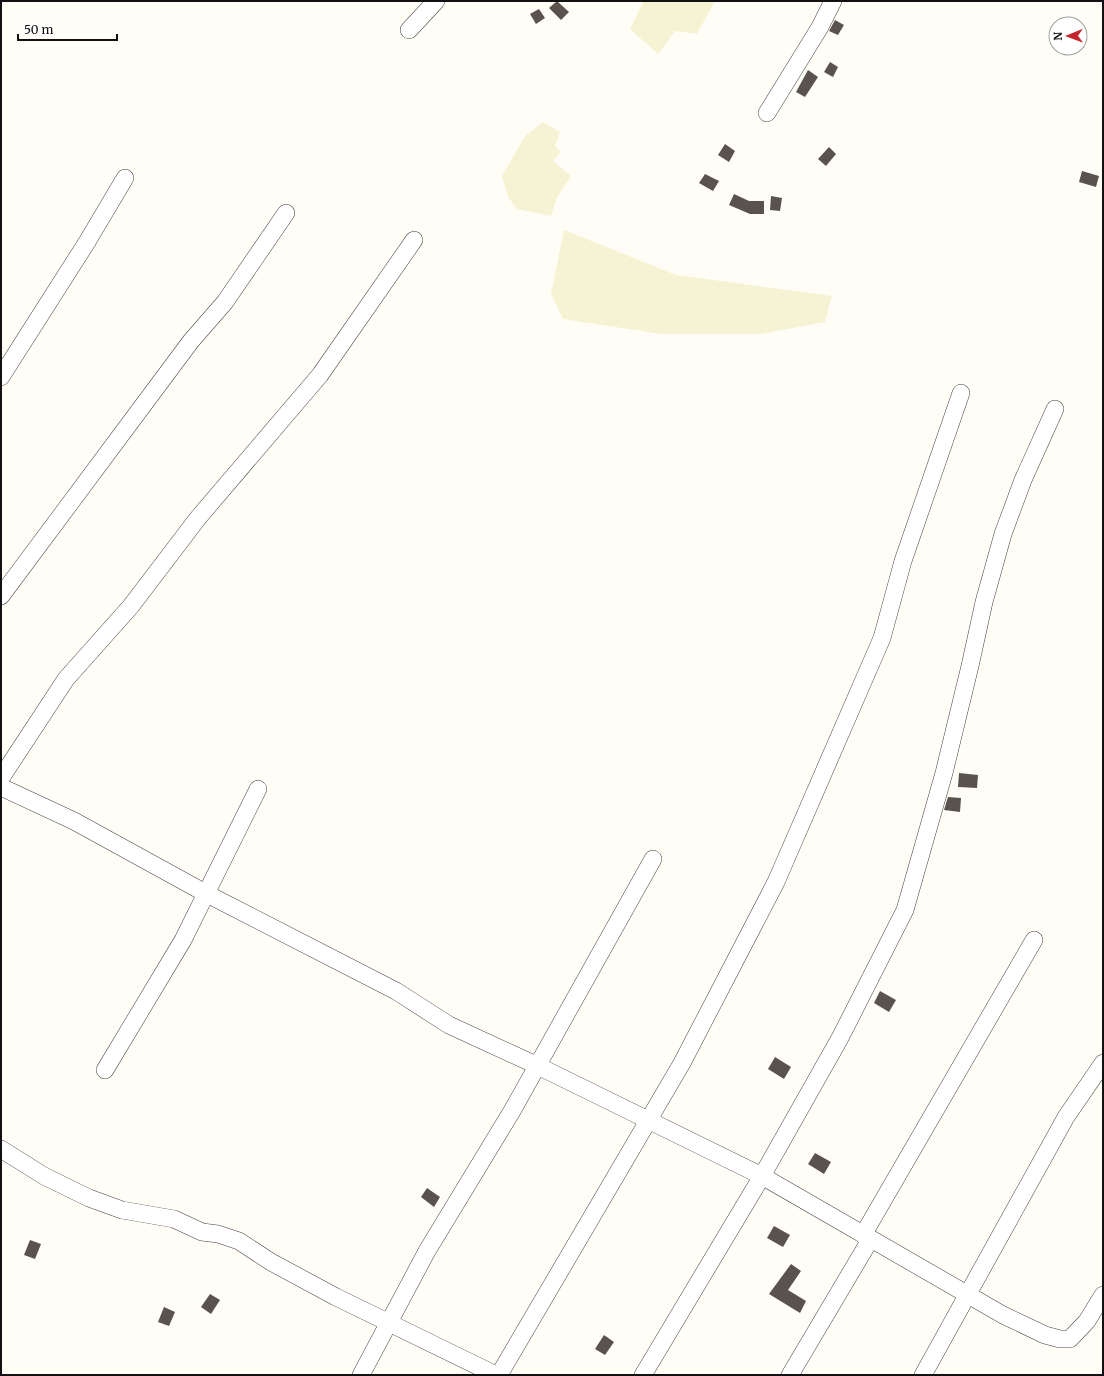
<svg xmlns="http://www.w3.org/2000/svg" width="1104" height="1376" viewBox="0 0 1104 1376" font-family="Merriweather,serif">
  <rect width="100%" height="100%" fill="#fffdf5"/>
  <g fill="#f6f3d4">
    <path d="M644 1H715L697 34 675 31 658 54 630 29Z"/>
    <path d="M543 122 560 132 555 146 561 152 553 161 571 176 557 198 551 216 517 209 508 197 502 176 525 136Z"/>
    <path d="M564 230 676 275 832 296 825 322 760 334H661L563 319 551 294Z"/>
  </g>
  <g fill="#5a524d">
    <path d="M557 1 569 12 561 20 549 8Z"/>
    <path d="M539 9 545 18 536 24 530 14Z"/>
    <path d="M835 20 844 25 838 35 829 31Z"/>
    <path d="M830 62 838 67 833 77 824 72Z"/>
    <path d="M808 70 818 77 805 97 796 92Z"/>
    <path d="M725 144 735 151 729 162 718 155Z"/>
    <path d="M829 147 836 154 826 166 818 159Z"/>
    <path d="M1082 171 1099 176 1096 187 1079 182Z"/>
    <path d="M705 174 719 181 713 191 699 183Z"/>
    <path d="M734 194 749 201H764V214H750L729 205Z"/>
    <path d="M771 196 782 198 780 211 770 210Z"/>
    <path d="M959 773 978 775 977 788 958 787Z"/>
    <path d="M948 797 961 798 960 812 944 810Z"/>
    <path d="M880 991 896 1000 889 1012 874 1003Z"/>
    <path d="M775 1057 791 1067 784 1079 768 1069Z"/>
    <path d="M815 1153 831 1162 824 1174 808 1164Z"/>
    <path d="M427 1188 440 1197 434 1207 421 1197Z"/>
    <path d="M774 1226 790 1235 783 1247 767 1238Z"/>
    <path d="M30 1240 41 1244 35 1259 24 1255Z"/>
    <path d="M791 1264 801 1271 788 1290 806 1301 800 1313 769 1294Z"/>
    <path d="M210 1294 220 1300 211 1314 201 1307Z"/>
    <path d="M164 1307 175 1312 169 1326 158 1322Z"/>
    <path d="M604 1335 614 1342 605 1355 595 1349Z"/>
  </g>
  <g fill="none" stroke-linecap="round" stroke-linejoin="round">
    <defs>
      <g id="minor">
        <path d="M409 30 436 1"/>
        <path d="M767 113 820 27 833 1"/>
        <path d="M1 377 87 242 125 178"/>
        <path d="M1 596 191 341 225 302 286 213"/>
        <path d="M1 778 66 679 131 606 198 518 320 375 414 240"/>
        <path d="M1 787 74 821 207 894 396 991 449 1025 538 1066 762 1176 1003 1315 1045 1335 1060 1339H1070L1087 1321 1103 1295"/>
        <path d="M105 1070 183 940 258 789"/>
        <path d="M1 1149 44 1176 89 1198 122 1210 174 1219 202 1232 218 1234 239 1241 271 1262 336 1297 496 1375"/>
        <path d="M863 1235 1034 940"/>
        <path d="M361 1375 427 1251 512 1111 653 859"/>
        <path d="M499 1375 682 1063 776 882 882 638 903 561 961 393"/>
        <path d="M643 1375 762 1176 840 1038 905 910 944 773 970 666 984 602 1003 534 1023 480 1055 409"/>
        <path d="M790 1375 870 1240"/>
        <path d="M923 1375 1066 1117 1103 1063"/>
      </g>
    </defs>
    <use href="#minor" stroke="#444" stroke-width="18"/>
    <use href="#minor" stroke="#fff" stroke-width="17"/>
  </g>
  <rect width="1104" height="1376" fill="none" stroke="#111111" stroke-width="4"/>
  <g transform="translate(1068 36) rotate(269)"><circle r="19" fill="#ffffff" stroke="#a0a0a0"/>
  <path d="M0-3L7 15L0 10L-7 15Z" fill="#c4262e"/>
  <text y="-6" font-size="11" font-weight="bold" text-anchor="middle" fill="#111111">N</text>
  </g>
  <path d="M18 34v6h99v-6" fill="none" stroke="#111111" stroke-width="2"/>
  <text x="24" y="34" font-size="12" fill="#111111" stroke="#ffffff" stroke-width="3" paint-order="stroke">50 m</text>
</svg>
